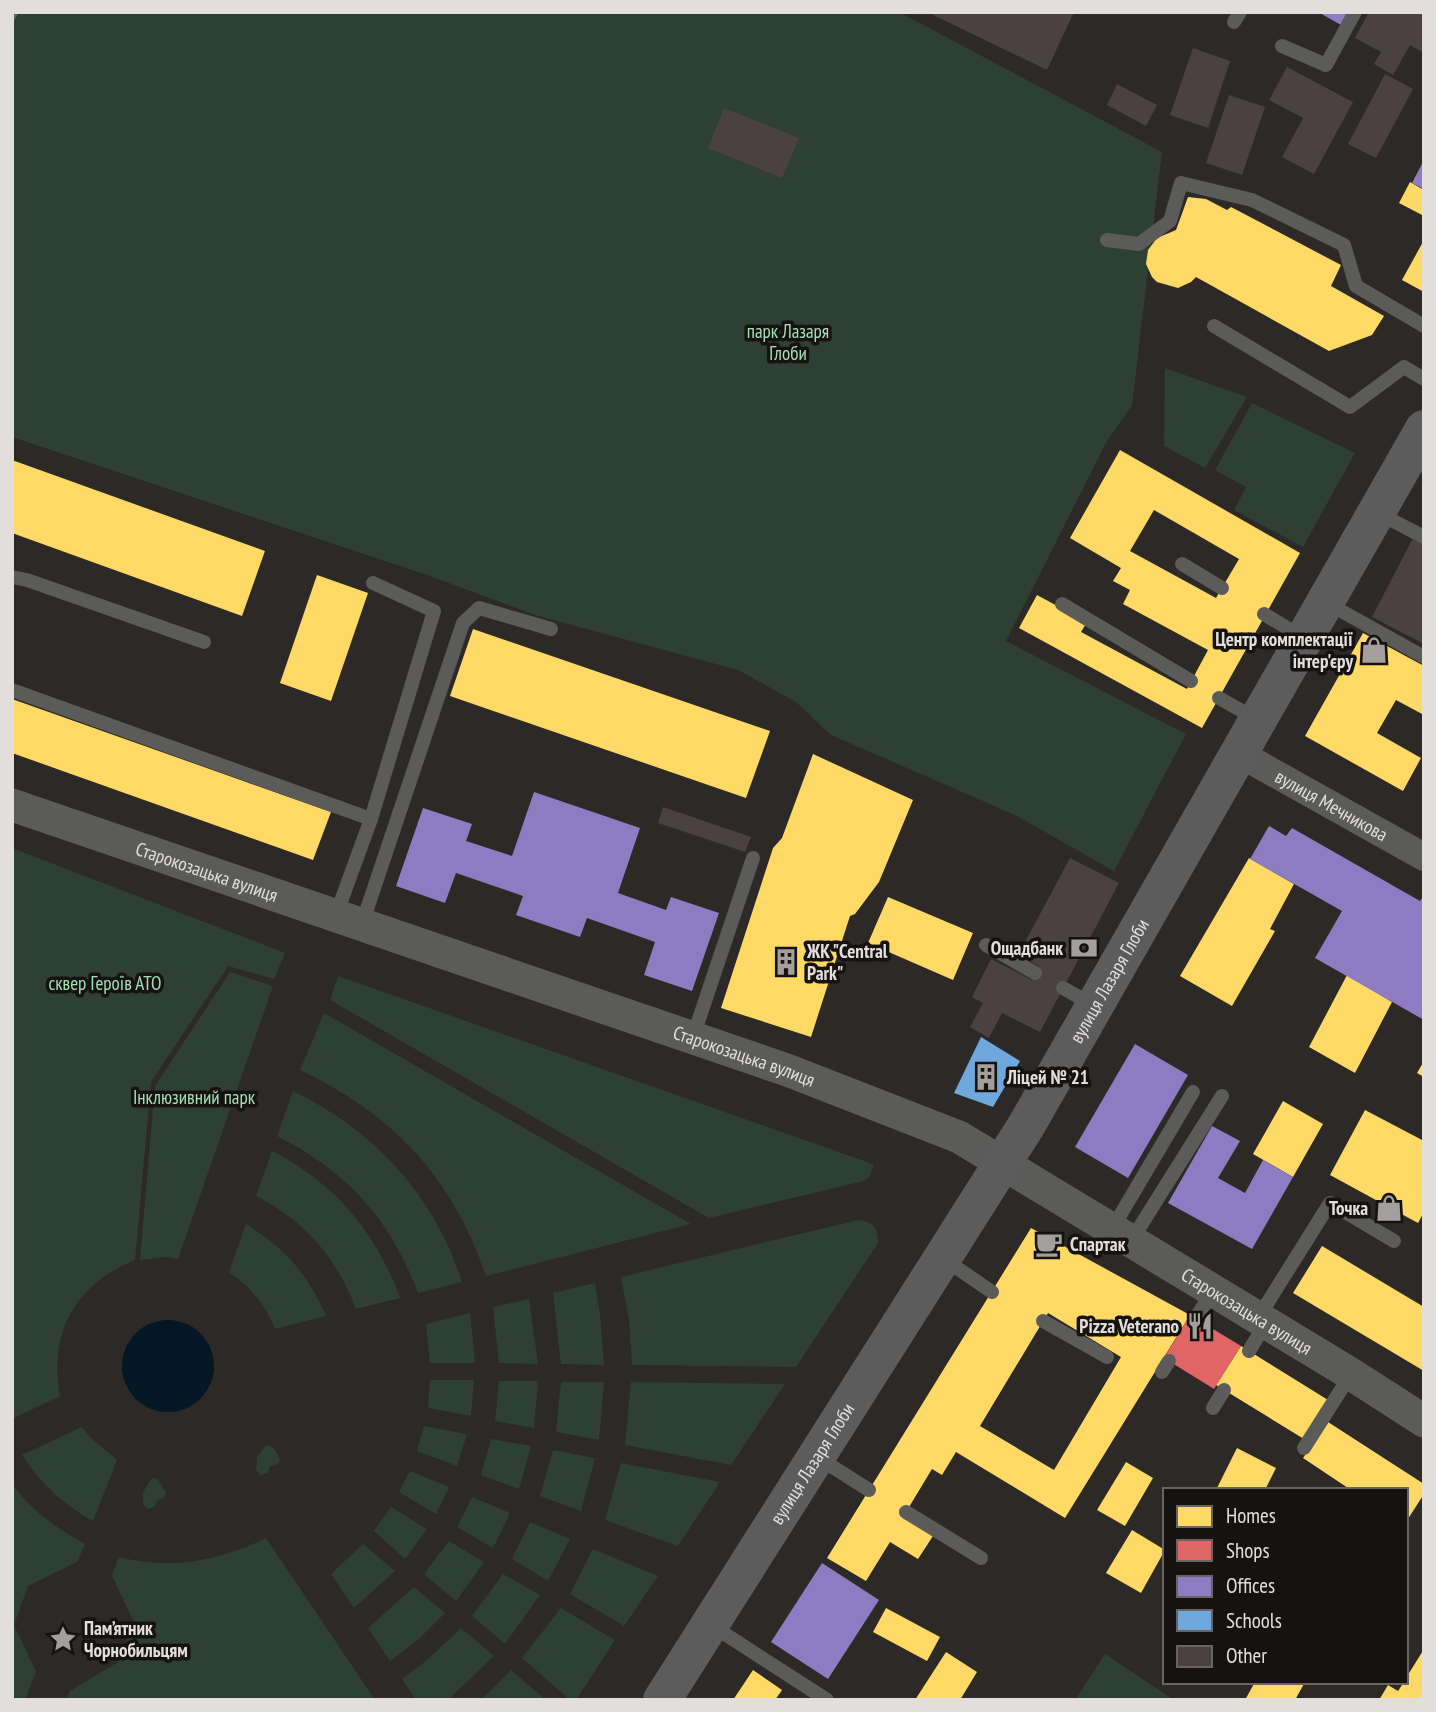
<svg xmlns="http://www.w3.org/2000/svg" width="1436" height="1712" viewBox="0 0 1436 1712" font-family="'PT Sans Narrow',sans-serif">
  <rect width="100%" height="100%" fill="#2c2927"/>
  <g fill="#2e4033">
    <path d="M12 12H899L1162 152 1132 405 1107 441 1006 641 1186 734 1114 871 1015 815 831 735 796 702 738 670 535 615 427 575 12 437Z"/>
    <path d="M1165 368 1247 397 1205 468 1164 446Z"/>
    <path d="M1252 403 1355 453 1303 547 1234 510 1246 487 1215 470Z"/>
    <path d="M12 848 285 953 274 979 228 966 151 1082 135 1260C75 1284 48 1334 60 1396L12 1419Z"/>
    <path d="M230 972 273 986 178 1259 165 1257 140 1260 155 1086Z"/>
    <path d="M338 976 867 1162 874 1165 870 1176 864 1181 709 1218 330 1000Z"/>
    <path d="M324 1013 691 1224 486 1276C453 1178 393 1114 300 1070Z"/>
    <path d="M293 1091C375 1131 434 1195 462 1282L418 1293C390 1219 348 1172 277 1136Z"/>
    <path d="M272 1151C335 1183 376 1232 400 1298L356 1309C337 1258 304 1220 256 1196Z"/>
    <path d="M858 1220C872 1221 879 1228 878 1243L796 1367 632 1365 629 1320 621 1277Z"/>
    <path d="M246 1224C286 1249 307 1273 326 1316L275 1329C265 1305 251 1287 229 1272Z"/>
    <path d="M595 1283 600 1315 604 1365 561 1364 553 1293Z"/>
    <path d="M529 1299 538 1364 499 1363 493 1307Z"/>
    <path d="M470 1313 475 1363H430L426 1324Z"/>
    <path d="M430 1380H474L471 1416 428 1408Z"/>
    <path d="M499 1381H538L534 1428 495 1421Z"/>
    <path d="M561 1382H604L599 1440 556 1432Z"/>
    <path d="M631 1382 785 1384 731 1465 625 1445Z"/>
    <path d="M424 1426 467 1434 457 1466 417 1451Z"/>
    <path d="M82 1427 91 1438 117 1460 93 1521C63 1504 41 1484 22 1455Z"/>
    <path d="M491 1439 531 1446 519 1489 481 1475Z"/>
    <path d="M266 1445 273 1447 280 1459 278 1464 270 1466 268 1473 261 1475 256 1470 257 1457Z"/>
    <path d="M553 1450 595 1458 581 1511 540 1496Z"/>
    <path d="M621 1463 720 1482 678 1546 605 1520Z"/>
    <path d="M410 1471 449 1487 436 1514 399 1492Z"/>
    <path d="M152 1478 158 1479 166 1493 164 1498 157 1500 155 1507 148 1509 143 1504V1492Z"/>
    <path d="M12 1484C32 1511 56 1528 85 1544L77 1562 28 1586 14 1625 36 1672 25 1700H12Z"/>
    <path d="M472 1497 510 1513 493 1548 457 1527Z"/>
    <path d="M391 1507 427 1529 405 1559 374 1531Z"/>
    <path d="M530 1522 570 1539 548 1581 512 1559Z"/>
    <path d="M266 1538 375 1700H66L70 1691 118 1662 134 1622 112 1576 119 1557C170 1570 220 1561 266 1538Z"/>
    <path d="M449 1541 484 1562 456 1601 424 1574Z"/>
    <path d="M363 1544 395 1571 354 1608 331 1574Z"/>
    <path d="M593 1549 658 1576 624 1626 570 1594Z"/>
    <path d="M503 1574 540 1595 505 1644 472 1616Z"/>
    <path d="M414 1587 445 1613 419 1639 390 1661 368 1628Z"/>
    <path d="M561 1608 615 1640 576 1700H570L522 1658Z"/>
    <path d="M461 1628 494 1656 448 1700H416L402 1679 427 1660Z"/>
    <path d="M1105 1654 1174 1700H1075Z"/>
    <path d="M511 1670 546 1700H481Z"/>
  </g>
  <circle fill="#041724" cx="168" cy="1366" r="46"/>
  <g fill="#ffd966" fill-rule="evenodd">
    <path d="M1410 182 1424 190V216L1399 203Z"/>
    <path d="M1188 197 1206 199 1227 210 1231 207 1341 265 1331 286 1384 316 1372 335 1329 351 1196 277 1191 282 1178 288 1157 282 1152 277 1146 264 1148 250 1157 238 1176 230Z"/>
    <path d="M1424 240V292L1402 280Z"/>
    <path d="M1120 450 1300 553 1202 728 1019 628 1037 595 1087 622 1081 632 1187 689 1208 650 1123 604 1130 590 1113 581 1121 568 1070 538ZM1154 510 1239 559 1216 598 1130 551Z"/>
    <path d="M12 460 265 551 242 616 12 533Z"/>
    <path d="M317 575 368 593 331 701 280 683Z"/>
    <path d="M473 629 770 731 746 798 450 696Z"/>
    <path d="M1363 633 1424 666V715L1396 700 1377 733 1421 758 1403 791 1305 736Z"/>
    <path d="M12 699 331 812 313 860 12 753Z"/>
    <path d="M813 754 913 800 879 882 855 914 850 916 811 1037 721 1008 773 848 782 838Z"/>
    <path d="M1249 858 1294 884 1270 929 1275 931 1232 1006 1180 976Z"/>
    <path d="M888 897 973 933 953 980 868 943Z"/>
    <path d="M1347 975 1392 1002 1355 1073 1309 1047Z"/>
    <path d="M1424 1061V1077L1417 1073Z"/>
    <path d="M1283 1101 1323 1124 1293 1177 1253 1154Z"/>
    <path d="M1365 1110 1424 1141V1212L1418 1223 1330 1175Z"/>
    <path d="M1031 1228 1190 1315 1065 1518 956 1452 942 1475 932 1469 903 1517 933 1536 918 1559 890 1542 866 1581 827 1558ZM1048 1313 1121 1357 1054 1470 980 1426Z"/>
    <path d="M1322 1246 1424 1307V1371L1293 1293Z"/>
    <path d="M1241 1346 1328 1400 1304 1439 1216 1385Z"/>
    <path d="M1328 1422 1424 1484V1494L1406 1522V1490H1351L1303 1458Z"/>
    <path d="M1237 1448 1276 1468 1265 1490H1216Z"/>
    <path d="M1126 1462 1153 1478 1125 1526 1097 1510Z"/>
    <path d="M1132 1530 1165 1550 1141 1593 1106 1573Z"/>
    <path d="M886 1608 940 1637 927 1661 873 1632Z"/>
    <path d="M1424 1649V1700H1379L1388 1685 1398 1691 1404 1682H1406V1678Z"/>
    <path d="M946 1652 977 1672 960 1700H915Z"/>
    <path d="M753 1670 782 1690 775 1700H733Z"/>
    <path d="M1255 1682H1305L1295 1700H1245Z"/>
  </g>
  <path fill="#e06666" d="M1190 1315 1241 1346 1214 1389 1164 1358Z"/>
  <g fill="#8e7cc3">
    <path d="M1318 12H1348L1341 25Z"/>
    <path d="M1424 160V189L1412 183Z"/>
    <path d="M534 792 640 828 618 893 666 910 671 897 719 913 692 991 644 975 655 942 587 918 580 937 516 915 523 896 456 873 445 903 396 886 423 808 472 824 466 841 512 856Z"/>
    <path d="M1269 826 1286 836 1292 828 1420 901 1424 895V1020L1315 958 1342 911 1250 859Z"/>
    <path d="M1135 1044 1188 1075 1128 1178 1075 1147Z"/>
    <path d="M1212 1126 1240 1141 1218 1178 1245 1193 1263 1160 1293 1177 1252 1249 1168 1203Z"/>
    <path d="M822 1563 879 1600 828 1679 771 1642Z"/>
  </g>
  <path fill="#6fa8dc" d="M981 1037 1020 1061 993 1107 954 1093Z"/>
  <g fill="#4a4140">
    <path d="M927 12H1074L1047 70Z"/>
    <path d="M1369 12 1424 13V53L1410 45 1393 75 1374 64 1381 52 1355 38Z"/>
    <path d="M1193 48 1230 61 1208 128 1170 115Z"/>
    <path d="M1287 67 1353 102 1314 174 1282 157 1303 118 1269 100Z"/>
    <path d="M1385 74 1413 89 1376 158 1348 144Z"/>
    <path d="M1117 84 1157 105 1146 126 1107 105Z"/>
    <path d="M1229 95 1265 107 1242 175 1206 163Z"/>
    <path d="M724 108 799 138 782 178 708 148Z"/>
    <path d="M1414 536 1424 541V644L1372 617Z"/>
    <path d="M663 807 751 837 745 852 658 823Z"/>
    <path d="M1070 858 1119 883 1040 1032 1002 1013 989 1038 970 1027 983 1003 972 997 991 959 1032 980 1039 966 1018 955Z"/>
  </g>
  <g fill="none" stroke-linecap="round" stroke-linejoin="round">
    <g stroke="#5b5b5a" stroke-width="14">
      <path d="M1234 22 1240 12"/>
      <path d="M1282 46 1326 65 1355 12"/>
      <path d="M1107 240 1139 244 1170 221 1181 183 1252 200 1344 245 1356 286 1424 326"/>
      <path d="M1214 326 1350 407 1404 367 1424 379"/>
      <path d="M1378 513 1424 537"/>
      <path d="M1182 564 1222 588"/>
      <path d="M12 577 27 580 204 642"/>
      <path d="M1327 603 1424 657"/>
      <path d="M1062 604 1191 681"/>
      <path d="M1264 614 1302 637"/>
      <path d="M12 690 371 819"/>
      <path d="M1219 698 1258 720"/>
      <path d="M336 915 371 819 434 611 373 583"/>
      <path d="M362 924 463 623 479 608 551 629"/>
      <path d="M986 945 1035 973"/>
      <path d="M1063 988 1093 1005"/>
      <path d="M693 1037 753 858"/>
      <path d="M1112 1229 1193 1092"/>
      <path d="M1131 1241 1222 1096"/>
      <path d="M944 1259 992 1292"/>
      <path d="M1258 1318 1330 1203 1394 1241"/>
      <path d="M1195 1319 1213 1291"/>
      <path d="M1043 1321 1107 1357"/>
      <path d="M1249 1351 1266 1323"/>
      <path d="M1162 1372 1169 1361"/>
      <path d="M1213 1408 1224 1390"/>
      <path d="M1304 1448 1351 1374"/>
      <path d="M817 1457 869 1490"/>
      <path d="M906 1512 981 1558"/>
      <path d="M711 1625 827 1700"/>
    </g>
    <path stroke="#5b5b5a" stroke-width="28" id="s1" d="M1240 754 1424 857"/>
    <path stroke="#5b5b5a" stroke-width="33" id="s2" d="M12 805 787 1070 959 1137 1351 1374 1424 1421"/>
    <path stroke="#5d5c5d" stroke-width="38" id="s3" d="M662 1700 1026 1126 1424 429"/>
    <path stroke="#686666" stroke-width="5" stroke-dasharray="14 7" stroke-linecap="butt" d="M12 19 16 12"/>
  </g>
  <defs>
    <symbol id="shop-bare" viewBox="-9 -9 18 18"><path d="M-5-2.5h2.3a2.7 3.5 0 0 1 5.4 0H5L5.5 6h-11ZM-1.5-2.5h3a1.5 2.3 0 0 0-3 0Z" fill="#a29f9c" stroke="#151210" stroke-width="2.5" paint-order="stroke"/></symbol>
    <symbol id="bank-bare" viewBox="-9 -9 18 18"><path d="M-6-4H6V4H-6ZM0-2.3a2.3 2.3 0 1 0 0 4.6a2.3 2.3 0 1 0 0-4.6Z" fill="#a29f9c" stroke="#151210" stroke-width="2.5" paint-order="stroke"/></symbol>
    <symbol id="building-bare" viewBox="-9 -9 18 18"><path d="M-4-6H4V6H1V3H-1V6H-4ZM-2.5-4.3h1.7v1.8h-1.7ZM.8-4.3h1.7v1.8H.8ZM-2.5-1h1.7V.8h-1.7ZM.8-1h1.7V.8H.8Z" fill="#a29f9c" stroke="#151210" stroke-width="2.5" paint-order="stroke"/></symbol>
    <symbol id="cafe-bare" viewBox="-9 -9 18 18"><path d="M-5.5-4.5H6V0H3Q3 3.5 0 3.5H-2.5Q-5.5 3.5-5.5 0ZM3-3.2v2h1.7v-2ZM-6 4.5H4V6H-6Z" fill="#a29f9c" stroke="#151210" stroke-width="2.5" paint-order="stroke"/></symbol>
    <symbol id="restaurant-bare" viewBox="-9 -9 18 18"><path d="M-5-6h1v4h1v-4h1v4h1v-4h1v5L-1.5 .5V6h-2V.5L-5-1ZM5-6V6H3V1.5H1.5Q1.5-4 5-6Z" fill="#a29f9c" stroke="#151210" stroke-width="2.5" paint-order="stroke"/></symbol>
    <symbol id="sight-bare" viewBox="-9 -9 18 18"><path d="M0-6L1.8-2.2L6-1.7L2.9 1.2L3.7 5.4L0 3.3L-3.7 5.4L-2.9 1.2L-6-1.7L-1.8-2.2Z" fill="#a29f9c" stroke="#151210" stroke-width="2.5" paint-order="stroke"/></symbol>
  </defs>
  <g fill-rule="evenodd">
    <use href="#shop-bare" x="1355" y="631" width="38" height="38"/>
    <use href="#bank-bare" x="1065" y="929" width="38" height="38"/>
    <use href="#building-bare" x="767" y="943" width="38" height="38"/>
    <use href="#building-bare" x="967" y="1058" width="38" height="38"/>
    <use href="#shop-bare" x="1370" y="1189" width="38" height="38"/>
    <use href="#cafe-bare" x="1030" y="1225" width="38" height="38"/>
    <use href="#restaurant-bare" x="1181" y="1307" width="38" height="38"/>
    <use href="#sight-bare" x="44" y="1620" width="38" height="38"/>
  </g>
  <g text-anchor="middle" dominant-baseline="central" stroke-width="7" stroke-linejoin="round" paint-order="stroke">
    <g font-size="19" fill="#a2e0b5" stroke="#151210">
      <text x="788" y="331">парк Лазаря<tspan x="788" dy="22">Глоби</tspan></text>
      <text x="105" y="983">сквер Героїв АТО</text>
      <text x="194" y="1097">Інклюзивний парк</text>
    </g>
    <g font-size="19" font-weight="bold" fill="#e2dedb" stroke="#151210" text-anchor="end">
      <text x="1353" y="639">Центр комплектації<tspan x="1353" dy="22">інтер'єру</tspan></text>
      <text x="1063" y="948">Ощадбанк</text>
      <text x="807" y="951" text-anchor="start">ЖК "Central<tspan x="807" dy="22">Park"</tspan></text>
      <text x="1007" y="1077" text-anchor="start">Ліцей № 21</text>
      <text x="1368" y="1208">Точка</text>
      <text x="1070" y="1244" text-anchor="start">Спартак</text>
      <text x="1179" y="1326">Pizza Veterano</text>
      <text x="84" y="1628" text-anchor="start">Пам’ятник<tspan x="84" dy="22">Чорнобильцям</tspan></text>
    </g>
    <g font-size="19" fill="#e2dedb" stroke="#151210">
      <text stroke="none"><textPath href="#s1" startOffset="105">вулиця Мечникова</textPath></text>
      <text stroke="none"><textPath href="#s2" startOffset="206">Старокозацька вулиця</textPath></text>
      <text stroke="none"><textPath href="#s3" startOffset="847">вулиця Лазаря Глоби</textPath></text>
      <text stroke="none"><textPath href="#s2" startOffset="774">Старокозацька вулиця</textPath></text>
      <text stroke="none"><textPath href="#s2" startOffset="1340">Старокозацька вулиця</textPath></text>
      <text stroke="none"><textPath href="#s3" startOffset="280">вулиця Лазаря Глоби</textPath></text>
    </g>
  </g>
  <rect width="1436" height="1712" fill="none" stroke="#e2dedb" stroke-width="28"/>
  <rect x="1163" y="1488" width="245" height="196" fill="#151210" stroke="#676461" stroke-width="2"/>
  <rect x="1177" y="1506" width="35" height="21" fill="#ffd966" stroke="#676461" stroke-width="2"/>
  <text x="1226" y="1523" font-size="21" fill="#e2dedb">Homes</text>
  <rect x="1177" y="1540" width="35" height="21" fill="#e06666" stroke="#676461" stroke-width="2"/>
  <text x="1226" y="1558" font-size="21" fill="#e2dedb">Shops</text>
  <rect x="1177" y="1576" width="35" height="21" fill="#8e7cc3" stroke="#676461" stroke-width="2"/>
  <text x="1226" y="1593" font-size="21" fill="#e2dedb">Offices</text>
  <rect x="1177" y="1610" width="35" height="21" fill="#6fa8dc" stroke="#676461" stroke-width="2"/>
  <text x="1226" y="1628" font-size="21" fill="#e2dedb">Schools</text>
  <rect x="1177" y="1646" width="35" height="21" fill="#4a4140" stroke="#676461" stroke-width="2"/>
  <text x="1226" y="1663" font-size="21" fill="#e2dedb">Other</text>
</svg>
